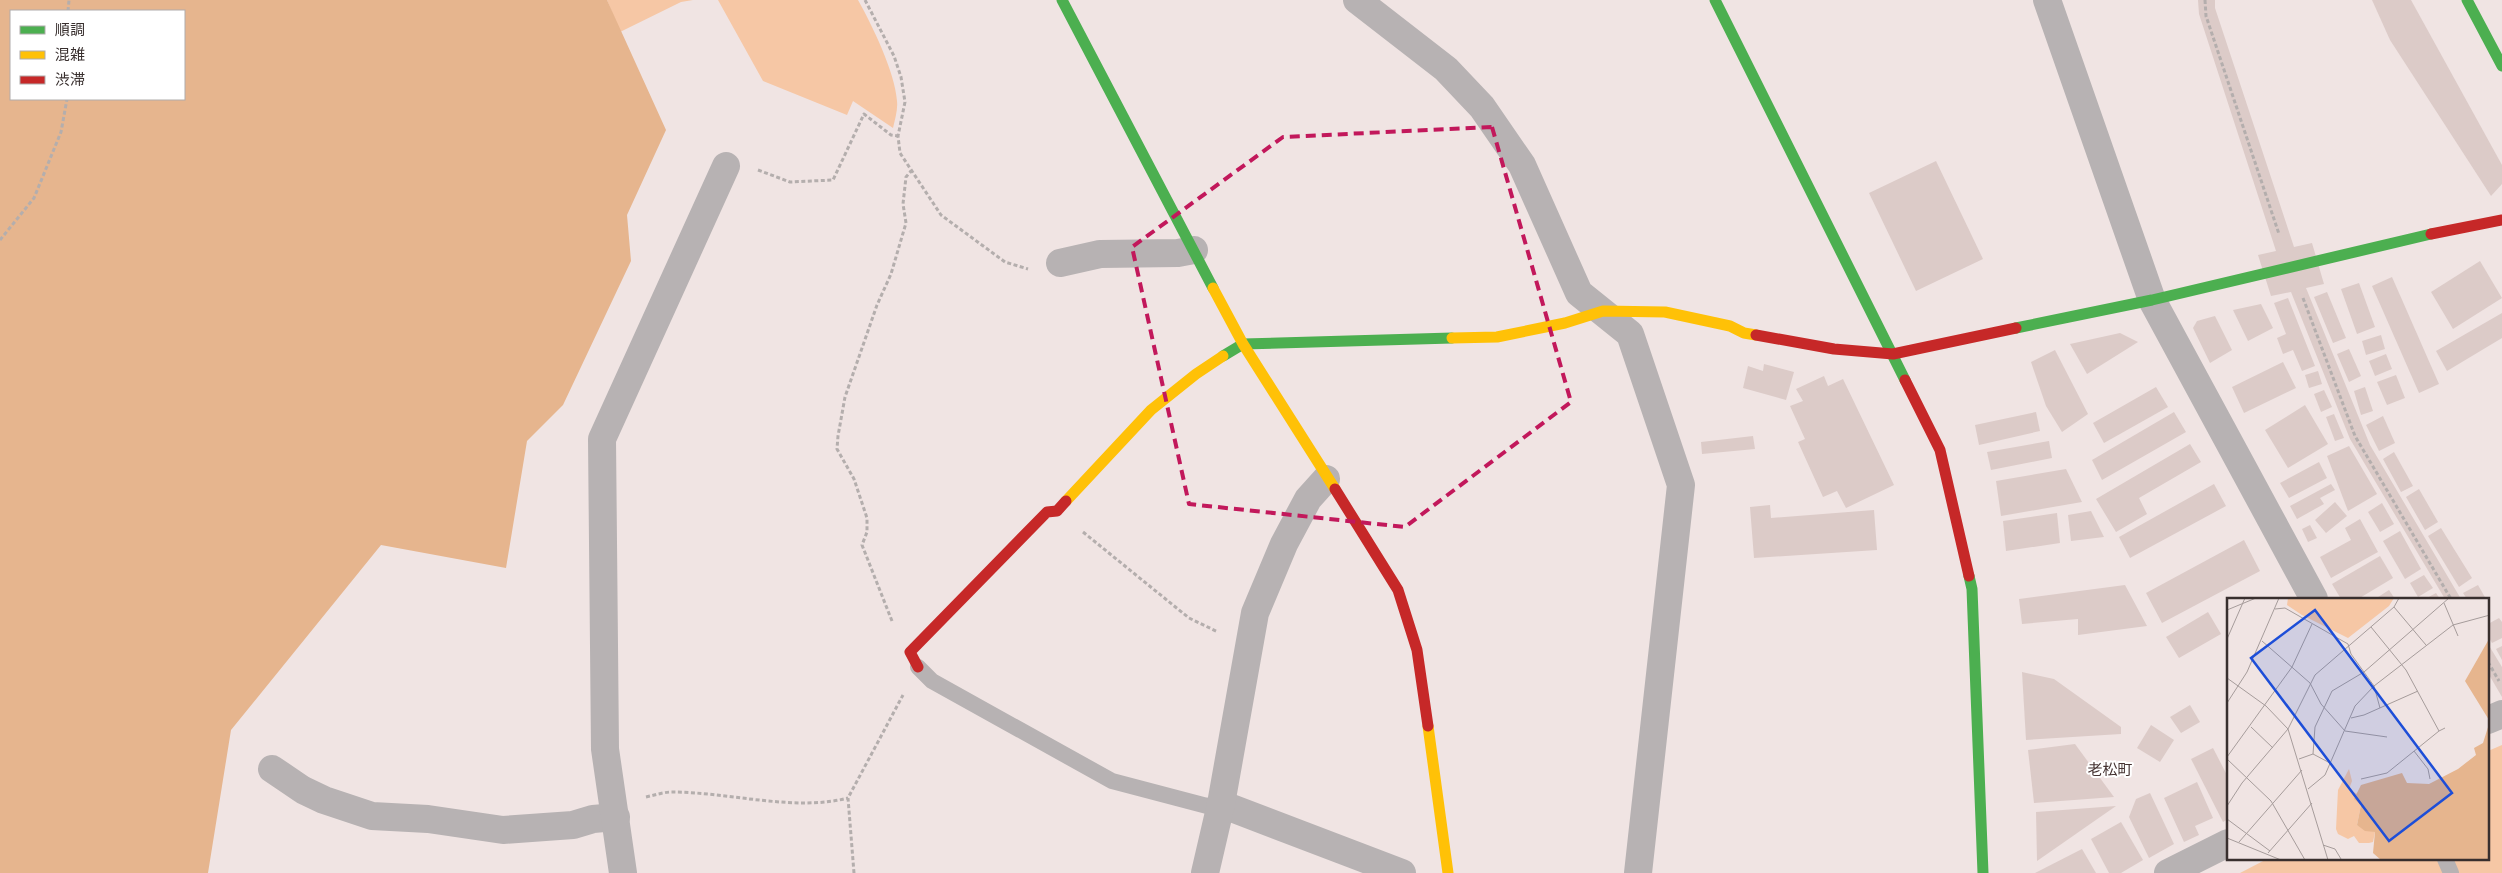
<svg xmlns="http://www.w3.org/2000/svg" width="2502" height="873" viewBox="0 0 2502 873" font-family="'Times New Roman','Noto Sans JP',serif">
  <rect width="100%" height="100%" fill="#f0e4e3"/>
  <g fill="#f6c7a5">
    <path d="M607 0H693L681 2 620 32Z"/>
    <path d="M718 0H858C872 25 895 72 897 101 898 109 895 119 893 128L853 101 847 115 763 81Z"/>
    <path d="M2502 745V873H2240L2267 859H2488V751Z"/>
  </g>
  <path fill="#e6b58e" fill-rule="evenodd" d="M0 0H607L666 130 627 215 631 261 563 405 527 441 506 568 381 545 231 730 208 873H0ZM11 11H184V99H11Z"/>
  <g fill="#dccbc8">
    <path d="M2198 0H2215V8L2294 247 2312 243 2324 284 2306 288 2370 445 2461 599H2445L2350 439 2291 292 2271 296 2258 255 2276 251 2199 14Z"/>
    <path d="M2372 0H2411L2502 165V184L2491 196 2390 40Z"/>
    <path d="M1936 161 1983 259 1916 291 1869 193Z"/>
    <path d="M2480 261 2502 298 2453 329 2431 292Z"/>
    <path d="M2392 277 2439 384 2419 393 2372 286Z"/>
    <path d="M2359 283 2375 327 2357 334 2341 289Z"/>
    <path d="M2327 292 2346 338 2333 343 2314 297Z"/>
    <path d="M2288 298 2315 366 2302 371 2293 350 2283 354 2277 338 2286 334 2274 303Z"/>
    <path d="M2261 304 2273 328 2248 341 2233 310Z"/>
    <path d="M2502 313V338L2447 371 2436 351Z"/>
    <path d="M2215 316 2232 350 2210 363 2193 328 2197 321Z"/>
    <path d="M2120 333 2138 342 2087 374 2070 344Z"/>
    <path d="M2381 335 2385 349 2366 355 2362 341Z"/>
    <path d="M2349 349 2361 376 2349 382 2337 354Z"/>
    <path d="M2055 350 2088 414 2062 432 2046 406 2031 362Z"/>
    <path d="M2386 354 2392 369 2375 376 2369 361Z"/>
    <path d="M2283 362 2296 388 2244 413 2232 387Z"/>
    <path d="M1764 364 1794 372 1786 400 1743 388 1748 366 1763 371Z"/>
    <path d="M2318 371 2322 384 2309 388 2305 375Z"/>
    <path d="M2396 375 2405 398 2387 405 2377 382Z"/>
    <path d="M1824 376 1828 386 1843 379 1894 485 1846 508 1837 491 1823 497 1798 442 1805 439 1790 406 1803 401 1796 389Z"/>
    <path d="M2156 387 2168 407 2104 443 2093 423Z"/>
    <path d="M2365 387 2373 411 2361 415 2354 391Z"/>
    <path d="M2324 390 2332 407 2321 412 2314 394Z"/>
    <path d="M2305 405 2328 444 2288 468 2265 430Z"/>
    <path d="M2036 412 2040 431 1979 445 1975 425Z"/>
    <path d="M2174 412 2186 432 2102 480 2092 460Z"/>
    <path d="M2334 414 2344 438 2335 441 2326 417Z"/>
    <path d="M2383 416 2395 443 2379 451 2366 425Z"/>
    <path d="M1753 436 1755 449 1702 454 1701 442Z"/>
    <path d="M2049 441 2052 458 1991 470 1987 452Z"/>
    <path d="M2190 444 2201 462 2139 498 2147 514 2116 532 2096 499Z"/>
    <path d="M2349 446 2377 494 2348 511 2327 456Z"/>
    <path d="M2394 452 2413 486 2401 492 2383 459Z"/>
    <path d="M2319 462 2327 478 2289 498 2280 483Z"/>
    <path d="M2066 469 2082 502 2001 516 1996 481Z"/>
    <path d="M2214 484 2226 506 2130 558 2119 537Z"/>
    <path d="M2331 484 2335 490 2320 498 2324 504 2297 519 2290 506Z"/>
    <path d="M2419 489 2438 522 2425 530 2406 497Z"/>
    <path d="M2335 502 2347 516 2326 533 2315 520Z"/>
    <path d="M2382 503 2394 524 2380 532 2368 512Z"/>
    <path d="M1770 505 1771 518 1874 510 1877 550 1754 558 1750 507Z"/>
    <path d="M2091 511 2104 537 2071 541 2068 515Z"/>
    <path d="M2057 513 2060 543 2006 551 2003 521Z"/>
    <path d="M2360 519 2378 552 2331 578 2320 557 2351 540 2345 528Z"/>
    <path d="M2310 525 2317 538 2308 542 2302 529Z"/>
    <path d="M2441 528 2472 578 2459 587 2428 536Z"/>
    <path d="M2400 531 2421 569 2405 579 2383 541Z"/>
    <path d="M2244 540 2260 571 2162 623 2146 593Z"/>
    <path d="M2380 556 2393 578 2358 599H2341L2332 584Z"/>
    <path d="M2424 575 2433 588 2418 597 2410 583Z"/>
    <path d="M2125 585 2147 626 2078 635V619L2022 624 2019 599Z"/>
    <path d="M2478 585 2486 599H2467L2463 593Z"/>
    <path d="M2389 590 2395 599H2375Z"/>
    <path d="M2436 593 2440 599H2425Z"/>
    <path d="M2208 612 2221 634 2179 658 2166 637Z"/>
    <path d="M2499 618 2502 622V638L2492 643 2488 636V624Z"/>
    <path d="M2488 644 2502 667V697L2488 673Z"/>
    <path d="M2502 646V660L2496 649Z"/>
    <path d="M2022 672 2054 679 2121 727V734L2026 740Z"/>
    <path d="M2190 705 2200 722 2181 733 2170 717Z"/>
    <path d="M2151 725 2174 740 2160 762 2137 748Z"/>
    <path d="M2075 744 2114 797 2034 803 2028 750Z"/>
    <path d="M2213 748 2228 777V819L2223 822 2191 759Z"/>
    <path d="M2197 782 2213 818 2195 826 2199 835 2184 842 2164 798Z"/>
    <path d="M2150 793 2174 844 2149 858 2129 817 2136 799Z"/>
    <path d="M2116 806 2037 861 2036 812Z"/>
    <path d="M2121 822 2143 860 2121 873H2109L2091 839Z"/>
    <path d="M2082 849 2096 873H2035Z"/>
  </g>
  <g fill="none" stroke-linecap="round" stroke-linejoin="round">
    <g stroke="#b4aead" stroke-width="3" stroke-dasharray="4 2.5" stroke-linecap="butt">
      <path d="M865 0 894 56 901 77 905 102 898 136 900 153 941 215 1005 262 1028 269"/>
      <path d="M2205 0 2206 16 2279 234"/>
      <path d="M68 11 69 0"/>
      <path d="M758 170 790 182 833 180 864 114 891 135 898 136"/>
      <path d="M0 240 34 198 61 132 67 99"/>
      <path d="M2303 298 2355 436 2451 599"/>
      <path d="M1083 532 1189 618 1218 632"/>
      <path d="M892 621 862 545 867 532V518L854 479 837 449 838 436 845 397 877 305 891 274 906 223 903 204 906 177 911 171"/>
      <path d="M2488 662 2499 681"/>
      <path d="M646 797C655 795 664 792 672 792 728 792 795 812 848 798"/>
      <path d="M854 873 848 798 903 695"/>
    </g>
    <g stroke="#b7b2b3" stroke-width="16">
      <path d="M918 667 932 681 1112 781 1207 806 1221 804"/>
      <path d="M2445 859 2451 873"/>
    </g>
    <g stroke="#b7b2b3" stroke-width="28">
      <path d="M1357 0 1446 69 1482 107 1522 165 1579 293 1630 334 1681 485 1638 873"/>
      <path d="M2047 0 2152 300 2314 599"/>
      <path d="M1060 263 1100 254 1178 253 1194 250"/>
      <path d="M2488 720 2502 714"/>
      <path d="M272 769 303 790 324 800 372 816 428 819 503 830 573 825 593 819 616 817"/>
      <path d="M1221 804 1402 873"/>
      <path d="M623 873 605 749 602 439 726 166"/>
      <path d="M1205 873 1221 804 1255 613 1284 544 1308 499 1326 479"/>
      <path d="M2168 873 2228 843"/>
    </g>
    <g stroke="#4caf50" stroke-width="11">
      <path d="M1062 0 1213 288"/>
      <path d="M1715 0 1905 380"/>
      <path d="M2467 0 2502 66"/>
      <path d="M2016 328 2152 300 2431 234"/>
      <path d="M1223 356 1243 344 1452 338"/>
      <path d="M1969 576 1972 589 1983 873"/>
    </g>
    <g stroke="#ffc107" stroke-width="11">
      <path d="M1213 288 1243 344 1335 489"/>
      <path d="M1452 338 1497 337 1565 323 1603 311 1665 312 1730 326 1744 333 1756 335"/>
      <path d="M1066 501 1151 410 1196 374 1223 356"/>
      <path d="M1428 726 1448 873"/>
    </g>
    <g stroke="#c62828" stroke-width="11">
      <path d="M2431 234 2502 220"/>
      <path d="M1756 335 1834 349 1893 354 2016 328"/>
      <path d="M1905 380 1940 450 1969 576"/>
      <path d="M1335 489 1398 590 1417 650 1428 726"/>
      <path d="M918 667 910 652 1047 512 1057 511 1066 501"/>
    </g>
  </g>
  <path fill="none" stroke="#c2185b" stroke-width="4" stroke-dasharray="10 6" stroke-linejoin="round" d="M1492 127 1571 402 1405 527 1189 504 1132 247 1283 137Z"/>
  <g text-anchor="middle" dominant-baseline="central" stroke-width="4" stroke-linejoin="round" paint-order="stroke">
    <g font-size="15" fill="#443231" stroke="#fff">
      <text x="2110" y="770">老松町</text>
    </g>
  </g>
  <g transform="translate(2227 598)">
    <rect width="262" height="262" fill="#f0e4e3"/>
    <path d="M61 0H167L162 8 121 40 75 17 60 7ZM122 171 125 183 122 191 130 196 134 207 130 227 148 234 146 244 142 245H132L127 238 121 241 111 236 109 231 111 192Z" fill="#f6c7a5"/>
    <path d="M262 41 263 42 262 122 238 83ZM262 126V262H154L146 255 148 234 138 233 130 227 134 207 127 201 134 187 175 175 180 185 202 186 231 171 249 157 247 150 256 145Z" fill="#e6b58e"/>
    <path fill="none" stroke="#a69c9b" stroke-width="1" d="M217 5 231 38M167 9 199 47M48 11 58 10 121 46 124 56 147 88 153 110M0 12 29 0M144 29 179 72 212 133 218 130M0 41 18 0M35 43 83 85 94 106 118 133 160 139M0 80 39 108 61 131 101 262M0 105 20 74 52 0M124 120 137 117 191 93M24 129 46 150M187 153 201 171 203 181M86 156 88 129 105 93 137 74 222 0M0 159 65 69 85 26M0 161 44 203 78 262M72 161 86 156 103 165M134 181 160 175 212 133M81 191 98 177 128 108 147 88 226 27 263 17M0 208 15 185 61 131 88 77 167 9 172 0M0 221 43 253M0 240 54 262M12 244 75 172M96 247 108 251 114 261M41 255 85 205"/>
    <path fill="#1d4ed8" fill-opacity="0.15" stroke="#1d4ed8" stroke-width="2.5" d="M88 12 225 195 162 243 24 60Z"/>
    <rect width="262" height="262" fill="none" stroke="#382f2e" stroke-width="2.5"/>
  </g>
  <rect x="10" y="10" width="175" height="90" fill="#ffffff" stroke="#afacab"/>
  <rect x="20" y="26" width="25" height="8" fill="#4caf50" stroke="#afacab"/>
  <text x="55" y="35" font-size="15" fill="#382f2e">順調</text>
  <rect x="20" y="51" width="25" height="8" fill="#ffc107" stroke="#afacab"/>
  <text x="55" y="60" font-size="15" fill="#382f2e">混雑</text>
  <rect x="20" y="76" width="25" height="8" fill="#c62828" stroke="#afacab"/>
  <text x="55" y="85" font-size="15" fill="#382f2e">渋滞</text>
</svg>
